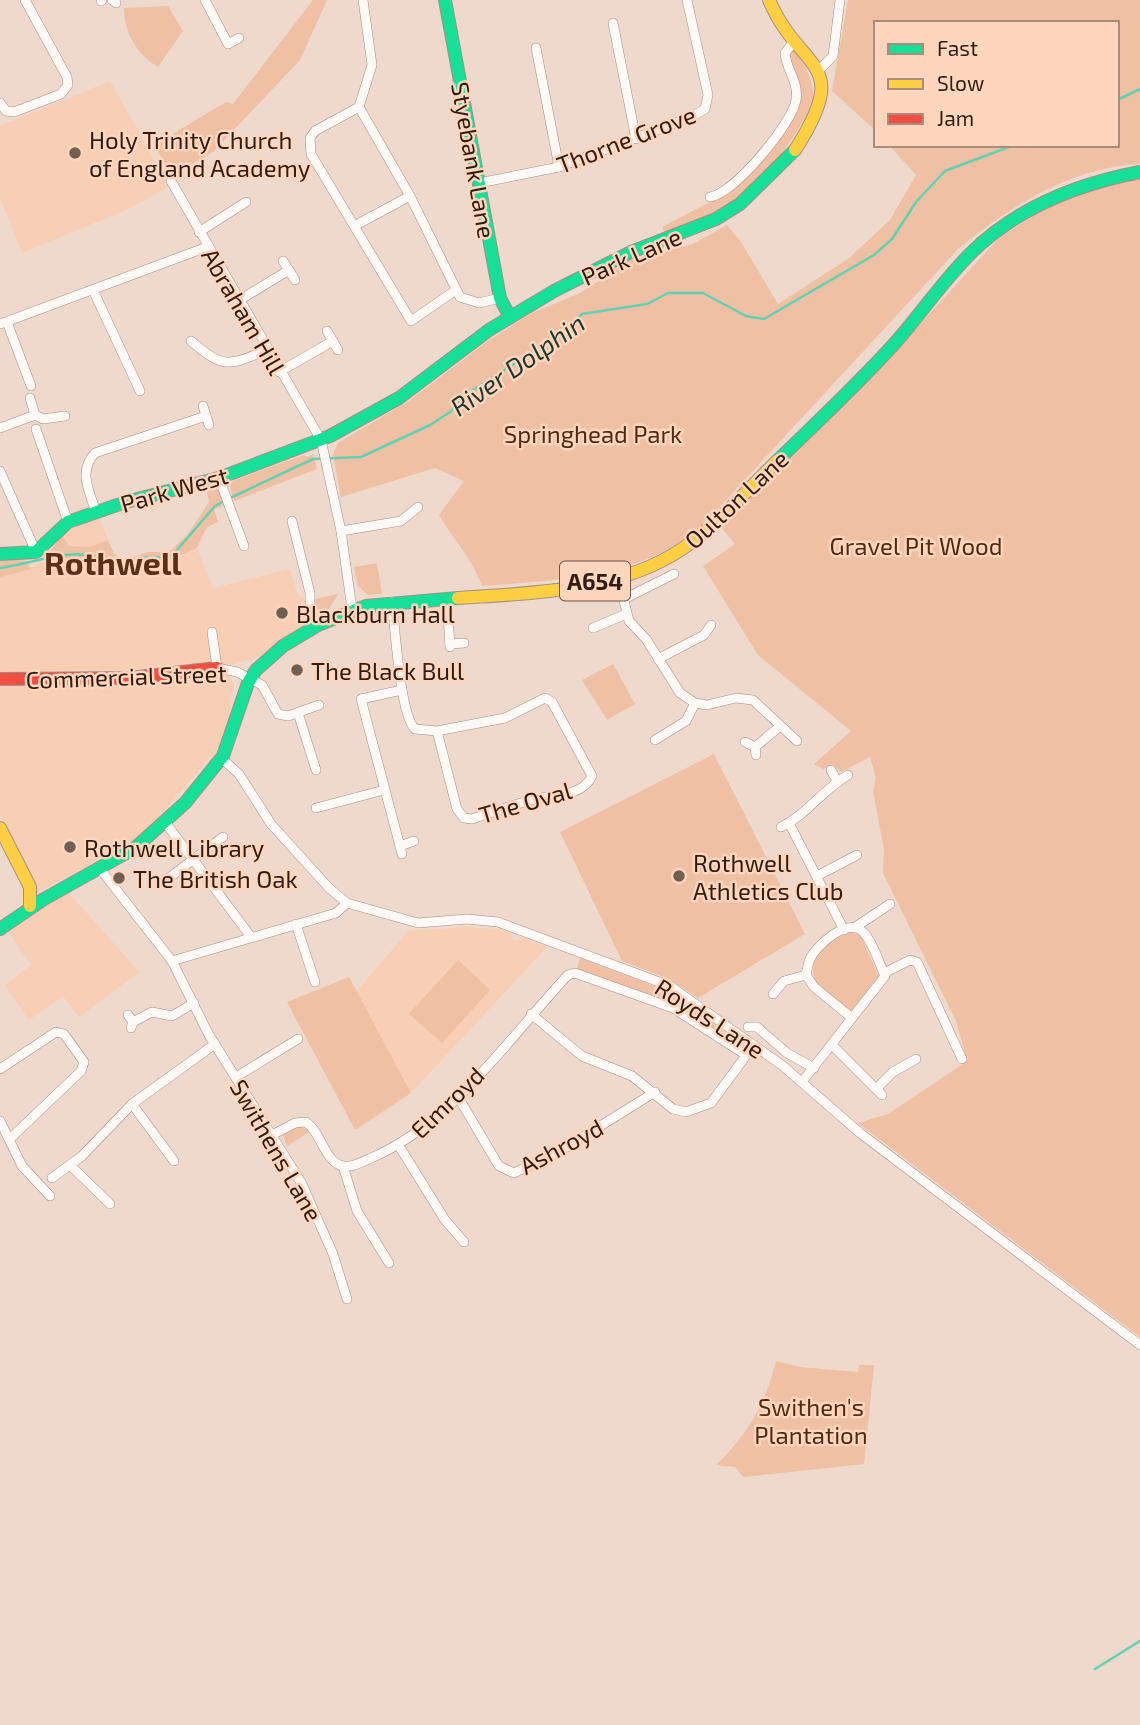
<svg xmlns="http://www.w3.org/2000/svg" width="1140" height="1725" viewBox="0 0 1140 1725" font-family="'Exo 2',sans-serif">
  <rect width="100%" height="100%" fill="#efd9cc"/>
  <g fill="#f8ceb5">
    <path d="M110 81 169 186 133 207 22 253 0 198V126Z"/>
    <path d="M100 518 108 540 89 547 69 546 62 535 77 526Z"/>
    <path d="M197 548 213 588 290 569 298 595 307 600V624L256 658 231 665 229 677 234 685 225 740 160 816 130 843 37 893 0 816V577L55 559 91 557 106 563 120 576 155 560 159 566Z"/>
    <path d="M68 892 139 972 79 1017 63 996 29 1020 5 985 31 965 7 930Z"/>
    <path d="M466 927 498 929 513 933 511 939 518 941 521 937 547 947 411 1093 355 993 408 931Z"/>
  </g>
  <g fill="#efc0a4">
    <path d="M313 0H327L300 60 213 152 172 176 154 145 226 102 233 104Z"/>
    <path d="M848 0H1140V164C1072 167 1008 207 958 249L714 513C705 521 696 531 686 538 631 578 547 581 482 586 473 560 453 539 439 515L464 481 435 468 341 497 333 454 338 443 409 401 485 343 530 314 580 293 631 260 693 244 727 225 741 242 778 304 848 259 890 220 916 175 889 145H1117V23H876V131L832 91Z"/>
    <path d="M168 6 183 31 158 67C137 55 124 32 124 8Z"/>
    <path d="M796 49C825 101 815 103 785 149L787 152 747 193 713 217 665 234 662 227 729 192 751 171 794 115 798 81 788 58 790 50Z"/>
    <path d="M1140 179V1337L858 1123 888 1114 967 1061 956 1021 883 873 884 850 873 791 876 778 870 757 841 772 832 764 823 769 814 764 851 731 758 655 703 566 735 544 718 524 852 398 999 238 1055 202 1113 182Z"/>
    <path d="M313 454 317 469 234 501 230 486 233 481 304 455 307 457Z"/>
    <path d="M212 487 220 491 225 505 214 509 218 522 207 527 197 548 159 566 155 561 120 576C96 555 86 558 56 559L51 563 48 554 62 535 69 546 89 547 108 540 114 554 124 561 147 552H169L188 534 209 502 206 488Z"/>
    <path d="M24 559 31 569 0 577V561Z"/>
    <path d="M377 563 382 594 368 595 358 586 354 567Z"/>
    <path d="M338 594 329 609 315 618V599Z"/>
    <path d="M613 664 635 704 607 720 582 680Z"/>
    <path d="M714 754 805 934 698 998 669 979 622 961 560 832Z"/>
    <path d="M851 932 861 936 879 977 851 1010C804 991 797 948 851 932Z"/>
    <path d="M580 958 672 993 742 1046 669 1002 577 969Z"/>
    <path d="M458 960 490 990 442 1043 409 1014Z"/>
    <path d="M349 977 411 1093 355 1130 287 1002Z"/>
    <path d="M297 1126 311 1131 287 1146 283 1135Z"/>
    <path d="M776 1361 800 1367 858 1372 859 1365H874L864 1464 743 1477 735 1467 716 1465C749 1433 765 1404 776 1361Z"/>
  </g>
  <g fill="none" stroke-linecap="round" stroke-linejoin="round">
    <g stroke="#62d1b2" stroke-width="2.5">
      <path d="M1117 100 1140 89"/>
      <path d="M230 498 313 459 361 457 430 425 450 412 467 394 560 334 582 314 647 304 668 293H703L746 316 764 319 874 255 892 239 916 202 945 171 1014 145"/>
      <path d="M0 568C52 560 72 542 124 567L141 558 171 557 215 506 224 501"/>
      <path d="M1095 1669 1140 1641"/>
    </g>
    <defs>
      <g id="street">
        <path d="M112 0 116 3"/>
        <path d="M205 0 228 44 239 38"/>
        <path d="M101 1 102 0"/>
        <path d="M613 23 636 139"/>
        <path d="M536 48 559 167"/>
        <path d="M819 70 833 56 840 0"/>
        <path d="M0 103 6 111 14 112 61 94 68 85 67 77 25 0"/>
        <path d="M359 107 372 65 363 0"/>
        <path d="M171 181 321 440 341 531 352 609"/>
        <path d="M479 183 559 167 691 117 705 109 708 95 687 0"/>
        <path d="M710 197C734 194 792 124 796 100 799 81 786 70 785 53L795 40"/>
        <path d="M356 225 410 196"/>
        <path d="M199 232 246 202"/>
        <path d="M283 261 295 280"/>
        <path d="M93 290 140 391"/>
        <path d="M456 290 411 321 311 154 310 138 315 131 359 107 410 196 460 297 479 303 500 298"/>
        <path d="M238 301 289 270"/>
        <path d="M7 322 31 386"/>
        <path d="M0 324 207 247"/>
        <path d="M327 331 338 350"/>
        <path d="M191 341C224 369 228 366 267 350"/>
        <path d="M279 372 333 341"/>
        <path d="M30 398 35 415"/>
        <path d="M203 406 209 425"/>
        <path d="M0 428 35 415 43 419 65 416"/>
        <path d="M36 429 68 522"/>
        <path d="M0 471 36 552"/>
        <path d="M219 478 244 546"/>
        <path d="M96 512C89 491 78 471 95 453L206 416"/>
        <path d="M292 521 310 593V631"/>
        <path d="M341 531 401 521 418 507"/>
        <path d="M618 576 629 621 646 639 680 693 695 703 707 705 736 698 753 700 797 741"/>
        <path d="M447 598 450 647"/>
        <path d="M624 599 674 574"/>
        <path d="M392 602C395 627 400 715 415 729L437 731 505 718 545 698 552 702 592 776C582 798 550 794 531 800 511 806 492 812 472 819L464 818 457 809 437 731"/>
        <path d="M593 628 626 614"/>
        <path d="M212 632 217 668 237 672 262 685 278 714 288 716 319 705"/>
        <path d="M450 644 464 643"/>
        <path d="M658 659 704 635 711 625"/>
        <path d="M298 713 316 770"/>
        <path d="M655 740 686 721 695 703"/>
        <path d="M745 742 755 747 756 755"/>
        <path d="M755 747 779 727"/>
        <path d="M221 758 239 774 271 824 329 888 347 903 418 923 467 919 498 922 670 986 783 1066 860 1133 1140 1345"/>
        <path d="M831 770 837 781"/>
        <path d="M316 808 384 790"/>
        <path d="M165 822 251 937"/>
        <path d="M789 823 844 930"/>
        <path d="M781 827C808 814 822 790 848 775"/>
        <path d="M400 846 414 841"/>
        <path d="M402 854 361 699 402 690"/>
        <path d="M101 870 172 961 209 1035 302 1184 333 1254 347 1299"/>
        <path d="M817 876 857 855"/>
        <path d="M161 884 223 837"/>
        <path d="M296 924 315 982"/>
        <path d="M854 928 890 904"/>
        <path d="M172 961 336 913 347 903"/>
        <path d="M884 973 910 960 917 962 962 1059"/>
        <path d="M773 994 784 981 806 975"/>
        <path d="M531 1014 582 1056 632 1076 673 1109 686 1112 711 1103 748 1053"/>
        <path d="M128 1015 133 1022 131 1028"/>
        <path d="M133 1022 152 1012 172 1016 194 1003"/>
        <path d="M748 1027H757L787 1053 814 1068"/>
        <path d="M832 1045 882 1095"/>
        <path d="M0 1069 56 1032 64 1034 84 1062 81 1071 13 1136"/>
        <path d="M236 1077 298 1039"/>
        <path d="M802 1082 885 976C879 963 873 942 863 932 848 916 816 946 810 959 808 964 807 970 806 975L814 987 852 1018"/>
        <path d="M878 1087 893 1072 916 1059"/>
        <path d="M458 1097 499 1166 514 1173 560 1151 655 1092"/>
        <path d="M132 1104 174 1161"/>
        <path d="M0 1121 22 1166 50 1196"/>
        <path d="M272 1135 295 1123 306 1122C322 1133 324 1162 343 1166 352 1168 361 1162 369 1159 452 1124 507 1040 568 975L575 973 673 1008 746 1055"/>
        <path d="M399 1146 445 1220 464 1242"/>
        <path d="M71 1166 110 1204"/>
        <path d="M343 1166 357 1211 389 1263"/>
        <path d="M52 1178 82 1156 132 1104 215 1044"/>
      </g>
      <g id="fast">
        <path d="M445 0 500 298 510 317"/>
        <path d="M777 461C816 423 857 385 894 344 920 315 942 282 970 254 1016 208 1077 184 1140 172"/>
        <path d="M0 554 36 552 68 522 126 502 219 478 330 436 399 398 489 330 554 291 631 252 716 219 740 204 795 150"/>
        <path d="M0 929 44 899 135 848 185 803 223 756 248 683 256 670 283 646 318 625 366 606 458 598"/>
      </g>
      <g id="slow">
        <path d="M769 0C800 73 854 59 795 150"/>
        <path d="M458 598C531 593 618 592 682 549 717 525 746 491 777 461"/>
        <path d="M0 828 30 887V906"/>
      </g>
      <path id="jam" d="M0 679 130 678 217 668"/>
    </defs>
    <use href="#street" stroke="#a39086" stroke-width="10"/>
    <use href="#fast" stroke="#a39086" stroke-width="14"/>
    <use href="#slow" stroke="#a39086" stroke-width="14"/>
    <use href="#jam" stroke="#a39086" stroke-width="14"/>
    <use href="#street" stroke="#fdf9f7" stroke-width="9"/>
    <use href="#fast" stroke="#16e098" stroke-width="12"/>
    <use href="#slow" stroke="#ffcf43" stroke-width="12"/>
    <use href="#jam" stroke="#f24e42" stroke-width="12"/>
  </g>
  <g fill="#725f53" stroke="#fed5bd" stroke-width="2.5">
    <circle cx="75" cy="153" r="7"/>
    <circle cx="282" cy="613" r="7"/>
    <circle cx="297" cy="670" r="7"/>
    <circle cx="70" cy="847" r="7"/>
    <circle cx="679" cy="876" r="7"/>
    <circle cx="119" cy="878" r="7"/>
  </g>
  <g text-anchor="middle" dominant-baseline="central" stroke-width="5" stroke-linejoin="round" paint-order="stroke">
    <rect fill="#fed5bd" stroke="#6d5445" stroke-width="2" x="560" y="561.5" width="70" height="39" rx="5"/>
    <g font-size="23" font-weight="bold" fill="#2f1d12">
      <text x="595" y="581">A654</text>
    </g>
    <g font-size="24" fill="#2f1d12" stroke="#fed5bd" text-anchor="start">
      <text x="89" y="139">Holy Trinity Church<tspan x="89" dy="28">of England Academy</tspan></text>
      <text x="296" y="613">Blackburn Hall</text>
      <text x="311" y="670">The Black Bull</text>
      <text x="84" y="847">Rothwell Library</text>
      <text x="693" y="862">Rothwell<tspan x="693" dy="28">Athletics Club</tspan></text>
      <text x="133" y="878">The British Oak</text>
    </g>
    <g font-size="24" fill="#2f1d12" stroke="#fed5bd">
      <text transform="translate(626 139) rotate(-21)">Thorne Grove</text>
      <text transform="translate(474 160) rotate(80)">Styebank Lane</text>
      <text transform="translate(631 256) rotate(-24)">Park Lane</text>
      <text transform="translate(244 311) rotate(60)">Abraham Hill</text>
      <text transform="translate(174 489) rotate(-16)">Park West</text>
      <text transform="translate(736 499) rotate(-43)">Oulton Lane</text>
      <text transform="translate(126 676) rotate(-2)">Commercial Street</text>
      <text transform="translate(525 802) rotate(-16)">The Oval</text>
      <text transform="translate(710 1018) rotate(33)">Royds Lane</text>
      <text transform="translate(447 1102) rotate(-44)">Elmroyd</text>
      <text transform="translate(561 1146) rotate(-28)">Ashroyd</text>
      <text transform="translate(277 1150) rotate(60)">Swithens Lane</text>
    </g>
    <g font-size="24" fill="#512a10" stroke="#fed5bd">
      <text x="593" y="433">Springhead Park</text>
      <text x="916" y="545">Gravel Pit Wood</text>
      <text x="811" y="1406">Swithen's<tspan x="811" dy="28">Plantation</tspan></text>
    </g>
    <g font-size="26" font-style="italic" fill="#1e372f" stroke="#fed5bd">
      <text transform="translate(517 364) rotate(-35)">River Dolphin</text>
    </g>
    <g font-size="32" font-weight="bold" fill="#5a3117" stroke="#fed5bd">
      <text x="113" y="562">Rothwell</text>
    </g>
  </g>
  <rect x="874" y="21" width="245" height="126" fill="#fed5bd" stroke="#ab8b79" stroke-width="2"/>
  <rect x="888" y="44" width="35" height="10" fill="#16e098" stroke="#ab8b79" stroke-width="2"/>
  <text x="937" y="56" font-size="21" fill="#2f1d12">Fast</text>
  <rect x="888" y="79" width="35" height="10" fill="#ffcf43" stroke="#ab8b79" stroke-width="2"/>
  <text x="937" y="91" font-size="21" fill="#2f1d12">Slow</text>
  <rect x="888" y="114" width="35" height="10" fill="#f24e42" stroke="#ab8b79" stroke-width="2"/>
  <text x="937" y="126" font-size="21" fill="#2f1d12">Jam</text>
</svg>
